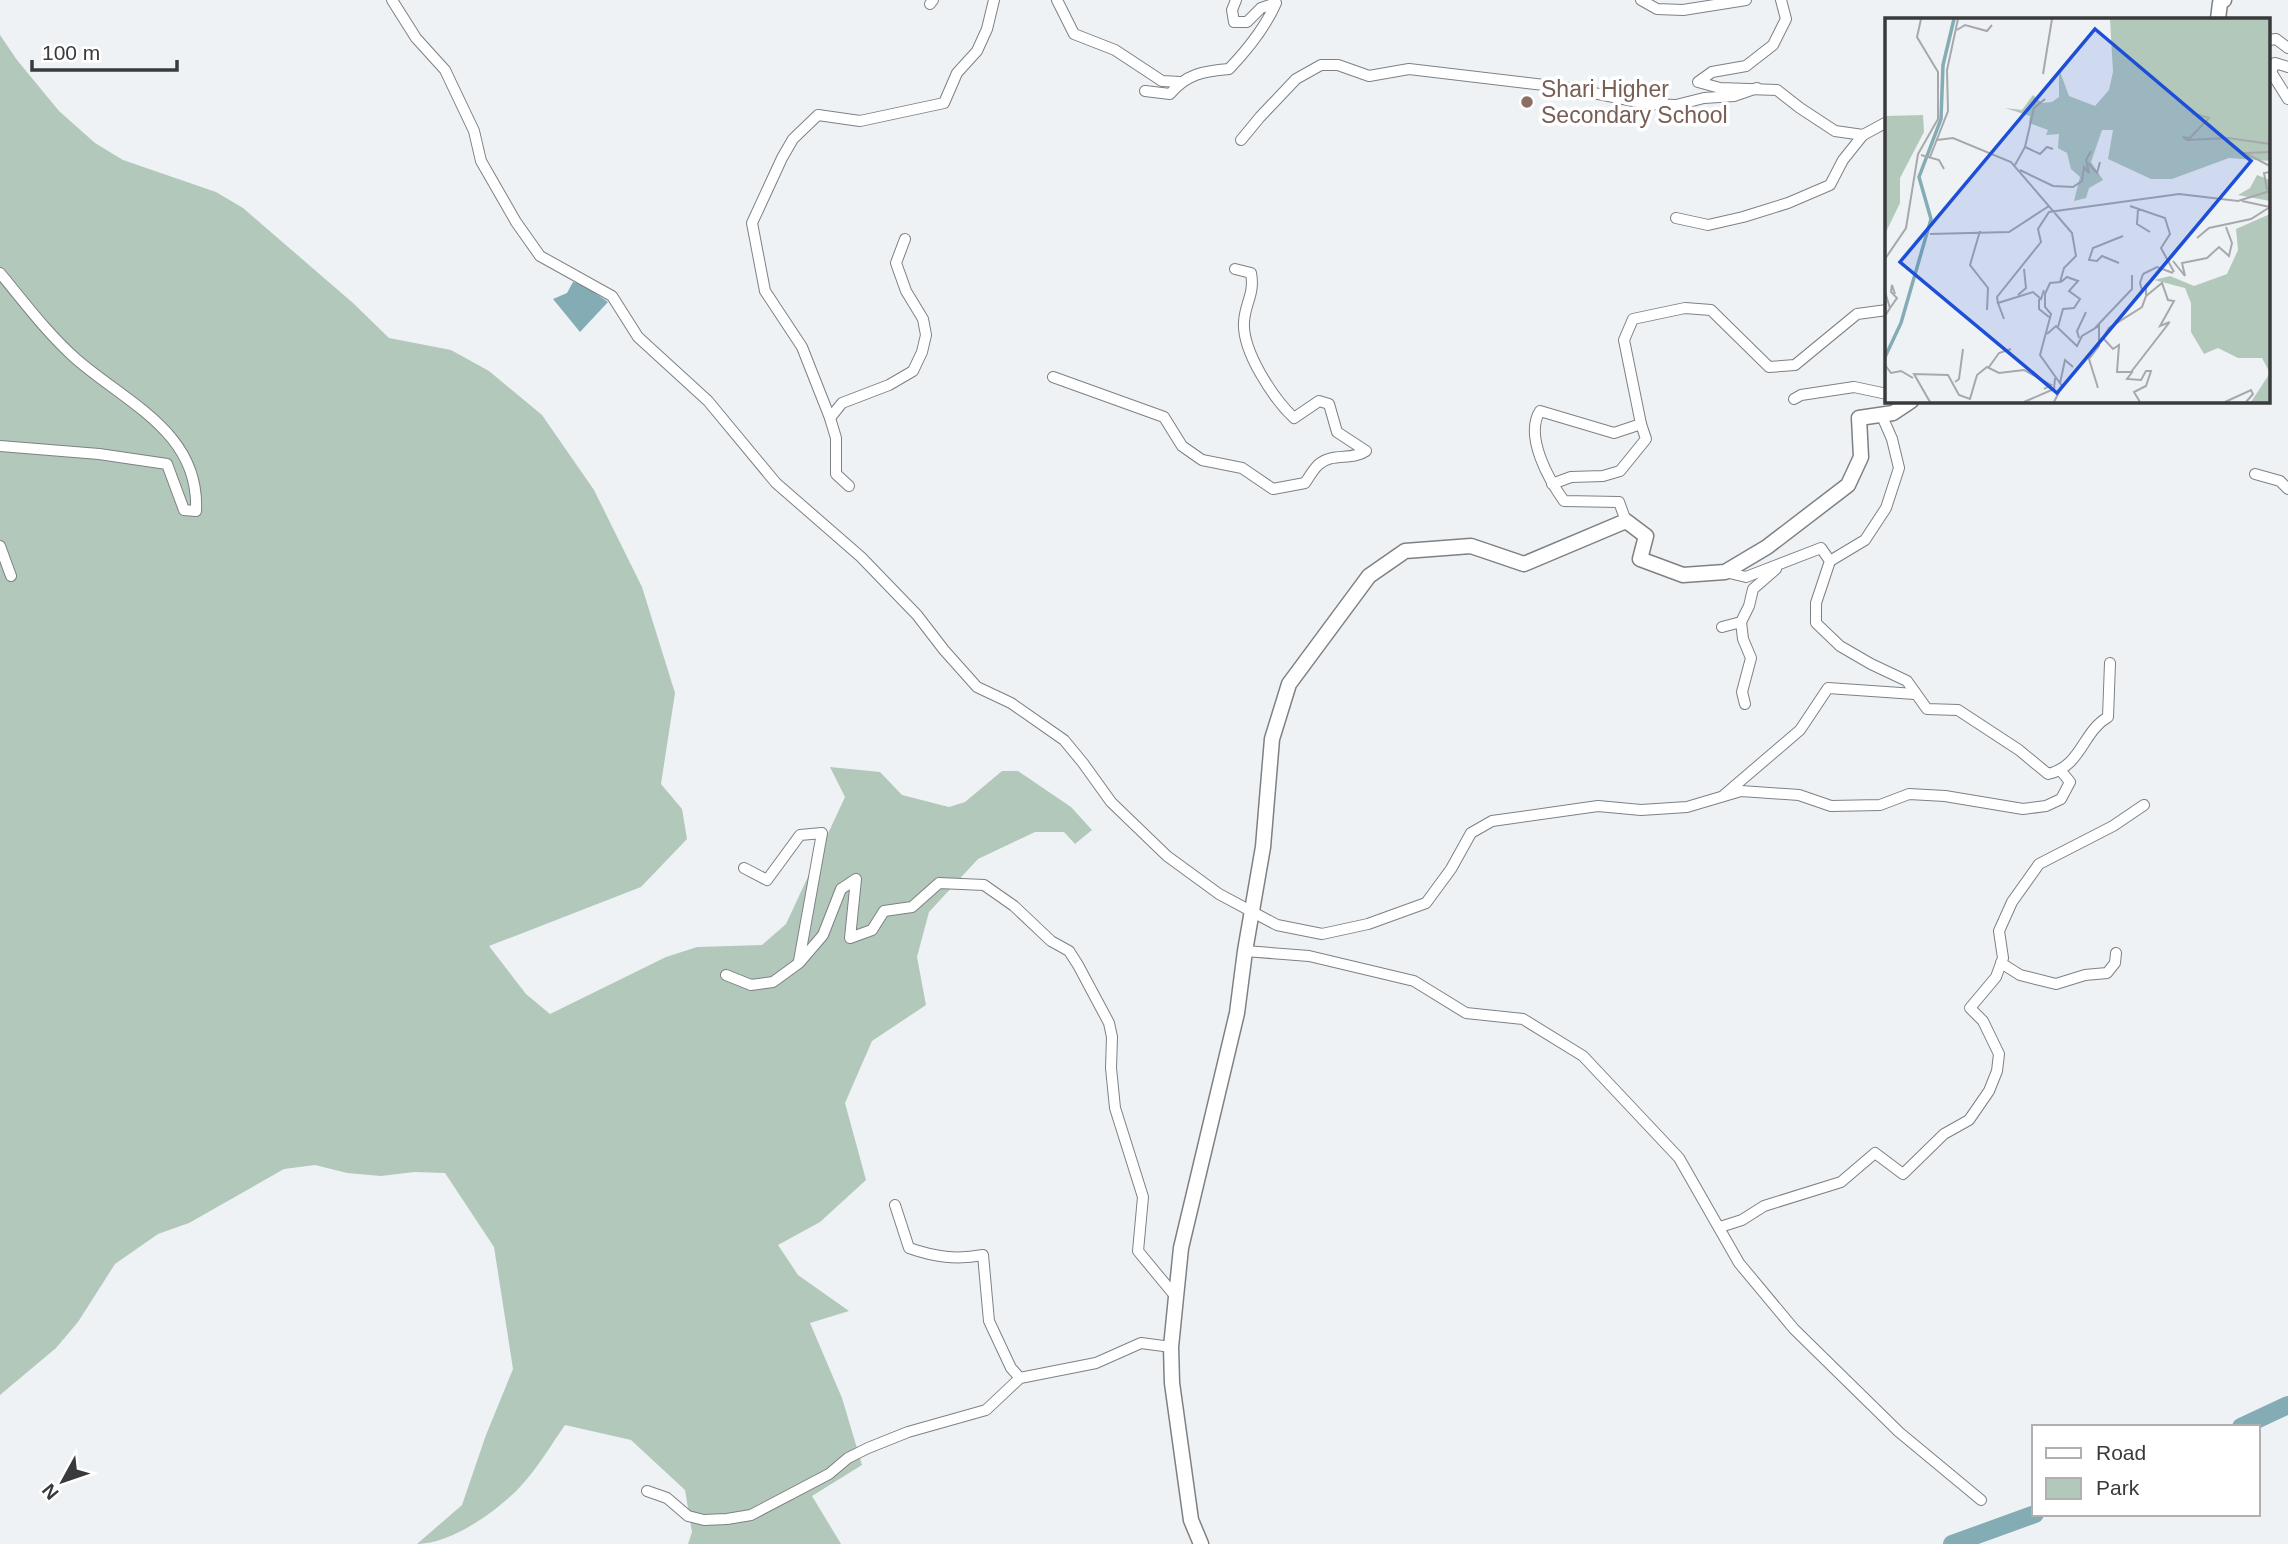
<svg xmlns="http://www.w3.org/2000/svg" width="2288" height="1544" viewBox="0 0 2288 1544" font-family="Arial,sans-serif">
  <rect width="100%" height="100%" fill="#eff2f5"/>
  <path fill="#b2c8ba" d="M0 35 17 60 59 111 95 143 123 160 216 192 243 208 353 303 389 338 451 350 489 371 542 415 594 490 642 587 675 693 661 784 682 809 687 839 641 887 489 946 526 994 550 1014 666 957 697 947 762 945 786 924 845 797 830 767 880 772 902 795 949 807 965 802 1002 771H1018L1071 807 1092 830 1075 844 1064 832H1035L978 859 929 912 917 957 926 1005 872 1041 845 1103 866 1180 820 1222 778 1245 798 1275 849 1311 810 1323 842 1398 862 1465 812 1496 841 1544H688L692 1532 685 1490 631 1440 565 1425C551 1445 537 1469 520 1487 497 1511 451 1544 417 1544L462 1505 486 1435 513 1369 494 1247 445 1173 414 1172 381 1176 347 1173 315 1165 284 1169 189 1223 158 1234 115 1264 78 1322 56 1348 0 1395Z"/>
  <path fill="#84acb4" d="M573 282 582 284 608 302 580 332 553 299 567 293Z"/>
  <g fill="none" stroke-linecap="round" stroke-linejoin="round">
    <g stroke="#84acb4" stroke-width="18">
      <path d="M2241 1427 2288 1405"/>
      <path d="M1952 1544 2035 1514"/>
    </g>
    <defs>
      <g id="street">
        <path d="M392 0 416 38 445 70 474 131 481 161 516 222 540 256 612 296 638 337 708 401 776 483 861 557 917 615 944 650 977 687 1011 703 1064 740 1083 763 1111 802 1167 856 1219 894 1277 925 1322 934 1368 924 1426 903 1451 869 1471 833 1492 821 1598 806 1641 810 1687 807 1741 791 1799 795 1831 806 1880 805 1909 794 1945 796 2023 809 2046 806 2061 799 2070 782 2061 771"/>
        <path d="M1057 0 1074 34 1115 50 1162 81 1180 82"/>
        <path d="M1641 0 1657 9 1683 10 1746 0"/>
        <path d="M1781 0 1786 19 1773 45 1746 66 1712 72 1698 82 1720 88 1777 90 1800 108 1835 131 1863 135 1887 122"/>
        <path d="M930 4 933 0"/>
        <path d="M2269 40 2276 39 2288 48"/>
        <path d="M2288 67 2275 63 2271 72 2288 99"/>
        <path d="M1145 91 1170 94C1186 74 1204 71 1229 69 1248 49 1265 28 1276 3L1261 8 1247 22H1234L1232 10 1236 0"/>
        <path d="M1241 140 1260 117 1296 79 1321 65H1338L1369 76 1409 69 1569 88 1648 104 1676 105 1704 98 1734 96 1757 88"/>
        <path d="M1676 218 1708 225 1743 217 1788 203 1830 185 1843 160 1863 135"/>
        <path d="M0 273C24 302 47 333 75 358 126 403 200 432 196 511L184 510 167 464 99 454 0 446"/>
        <path d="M1053 377 1164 417 1182 446 1202 460 1242 468 1273 489 1305 483C1309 477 1313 470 1318 465 1332 452 1352 461 1366 451L1337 432 1329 404 1319 401 1294 418C1273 398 1242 351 1244 322 1245 303 1255 294 1251 273L1235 269"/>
        <path d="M1794 399 1801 395 1854 387 1887 394"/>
        <path d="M830 418 842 403 889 385 913 371 922 352 926 335 923 319 906 291 896 263 905 239"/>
        <path d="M2255 474 2280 481 2288 489"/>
        <path d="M1552 484 1571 477 1603 476 1620 471 1646 439 1641 424"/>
        <path d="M849 486 836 474V438L830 418 802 347 765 291 752 223 782 158 793 139 818 115 860 121 944 103 957 73 977 51 987 29 994 0"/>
        <path d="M1626 521 1619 502 1564 501C1549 480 1524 436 1540 411L1614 433 1641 424 1624 340 1633 319 1685 308 1711 310 1769 367 1795 365 1857 314 1887 310"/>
        <path d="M0 546 11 576"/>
        <path d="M1830 561 1865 540 1886 508 1899 468 1892 439 1881 414"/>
        <path d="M1725 572 1746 577 1821 548 1830 561 1816 603V623L1840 646 1871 664 1907 681 1927 709 1958 710 2019 750 2048 774C2082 766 2082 732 2108 717L2110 663"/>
        <path d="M1741 622 1743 639 1751 658 1742 692 1745 704"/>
        <path d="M1722 627 1741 622 1749 606 1753 589 1776 569"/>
        <path d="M1724 795 1800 730 1828 688 1915 694"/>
        <path d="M744 868 767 880 800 835 822 833 799 961"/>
        <path d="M1245 951 1309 956 1414 981 1466 1013 1523 1019 1583 1056 1679 1158 1739 1263 1794 1329 1899 1432 1981 1500"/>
        <path d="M2001 963 2020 975 2056 984 2085 975 2107 973 2115 963 2116 953"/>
        <path d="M726 975 751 985 773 982 799 963 823 935 841 889 856 879 850 938 872 930 884 911 912 907 939 883 984 885 1014 906 1051 941 1069 951 1078 965 1109 1023 1112 1037 1111 1068 1115 1108 1143 1197 1138 1251 1176 1297"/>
        <path d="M895 1205 909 1248C935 1257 956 1260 983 1255L989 1321 1011 1368 1020 1378"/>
        <path d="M1720 1227 1742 1220 1764 1206 1841 1182 1875 1153 1903 1174 1944 1134 1969 1120 1989 1091 1997 1071 1999 1054 1983 1021 1970 1008 1996 977 2003 958 1999 931 2012 902 2039 864 2113 826 2144 805"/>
        <path d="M647 1491 667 1498 688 1516 704 1520 727 1519 751 1515 829 1474 848 1458 868 1448 908 1432 986 1410 1020 1378 1096 1363 1141 1343 1171 1347"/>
      </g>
      <g id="secondary">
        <path d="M2218 19 2220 3 2224 0"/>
        <path d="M1201 1544 1191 1520 1172 1383 1171 1347 1176 1297 1181 1248 1237 1013 1245 951 1263 847 1272 739 1289 684 1369 576 1405 551 1471 546 1524 564 1626 521 1646 536 1640 559 1683 575 1725 572 1767 547 1848 485 1861 457 1859 418 1893 413 1911 401"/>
      </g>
    </defs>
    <use href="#street" stroke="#7e8184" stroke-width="12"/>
    <use href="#secondary" stroke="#7e8184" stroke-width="17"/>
    <use href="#street" stroke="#fff" stroke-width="10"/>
    <use href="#secondary" stroke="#fff" stroke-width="14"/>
  </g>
  <circle fill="#8d6e63" stroke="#fff" stroke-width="2.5" cx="1527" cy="102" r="7"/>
  <g text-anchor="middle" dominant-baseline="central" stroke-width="7" stroke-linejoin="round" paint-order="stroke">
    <g font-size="23" fill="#785e54" stroke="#fff" text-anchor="start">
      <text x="1541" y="89">Shari Higher<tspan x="1541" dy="26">Secondary School</tspan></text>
    </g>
  </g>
  <g transform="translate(1885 18)">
    <rect width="385" height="385" fill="#eff2f5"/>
    <path d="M225 1H385V143L344 140 287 161H266L223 141 228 112H217L206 144 218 162 204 170 201 180 189 183 195 159 186 151 182 135 173 130 174 116 161 117 163 112 144 105 145 98 120 90 137 92 148 77 157 85 167 84 174 79V51L184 78 210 88 224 72 228 54ZM38 97 39 114 15 160V185L0 216V98ZM372 157 385 162V183L353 177 365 170ZM385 196V384H366L385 355 377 340H353L333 330 319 336 306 314V285L300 270 269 262 285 258 309 268 342 256 353 232 351 211Z" fill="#b2c8ba"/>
    <path fill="none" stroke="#84acb4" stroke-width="3.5" d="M0 339 16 305 46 201 34 159 56 101 58 47 69 1"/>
    <path fill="none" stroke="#a6a8ab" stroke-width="2" d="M72 12 80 7 102 13 107 7M158 56 167 1M307 95 324 100 305 120 298 119 302 122 343 120 385 126M52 122 68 120 126 144 187 215 191 238 179 250 175 264 165 265 160 276V289L166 296 155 337 177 368 169 384M140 129 155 136 162 129 168 131M385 134 360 135 385 148M36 137 54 142 59 151M45 139 63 93 62 52 73 1M203 145 212 155 215 144M130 147 140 129 149 90 160 81M135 152 168 168 188 169 197 163 199 149 204 155 201 142 206 133M382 172 379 155 385 154M357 183 385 189M245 188 280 200 285 216 276 230 289 254M253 191 252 206 265 214M95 213 85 247 103 270 102 292M45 216 124 214 164 188M312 220 324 210 366 201 385 189M0 241 21 210 33 136 53 101V54L32 19 36 1M288 243 300 258 297 245 322 240 334 229 344 238 347 225 341 209M234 245 217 238 212 243 204 242 208 230 238 218M258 256 272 249 288 255M258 256 255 265 257 272 261 267V277M0 274 5 290 0 298M133 277 141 270 139 251M154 281V291L164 299M113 286 112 279 156 224 153 211 164 194 294 176 353 183 385 173M5 290 12 280 6 274 7 267 10 276M119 301 113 285 148 274 156 281 159 272M173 309 178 291 189 290 195 281 184 273 193 263 182 259 176 264M210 310 247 271V257M162 316 171 308 192 328 197 318 214 308V328L204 341 213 370M194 320 192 313 201 294M218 320 224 310 257 289 261 278 277 265 283 282 289 283 275 308 285 304M218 320 228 331 234 327 232 354H246L284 305M0 347 6 355 16 353 28 360M104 349 114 335 126 331M248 353 242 361 256 362 261 353H266L261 368 249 374 255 384M70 364 74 361 78 331M175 365 180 342 188 349M45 384 29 356 63 357 74 377 85 381 92 357 102 349 114 355 139 352 166 367 159 371M139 384 169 371 170 360M340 384 366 372 368 376 361 384"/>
    <path fill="#1d4ed8" fill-opacity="0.15" stroke="#1d4ed8" stroke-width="3.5" d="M210 11 366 143 172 375 15 244Z"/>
    <rect width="385" height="385" fill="none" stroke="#393a3b" stroke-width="3.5"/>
  </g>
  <rect x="2032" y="1425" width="228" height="91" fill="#ffffff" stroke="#b0b0b1" stroke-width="2"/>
  <rect x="2046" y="1448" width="35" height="10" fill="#ffffff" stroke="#b0b0b1" stroke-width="2"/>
  <text x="2096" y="1460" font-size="21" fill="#393a3b">Road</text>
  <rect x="2046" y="1478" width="35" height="21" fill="#b2c8ba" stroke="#b0b0b1" stroke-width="2"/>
  <text x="2096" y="1495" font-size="21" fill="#393a3b">Park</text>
  <g transform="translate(63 1481) rotate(230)" stroke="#ffffff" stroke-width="5" paint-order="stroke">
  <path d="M0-5L12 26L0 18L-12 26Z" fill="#393a3b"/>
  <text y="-10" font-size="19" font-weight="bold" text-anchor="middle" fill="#393a3b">N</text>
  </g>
  <path d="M32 60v10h145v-10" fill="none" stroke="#393a3b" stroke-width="3.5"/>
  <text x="42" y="60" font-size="21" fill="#393a3b" stroke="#ffffff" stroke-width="5" paint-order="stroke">100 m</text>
</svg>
